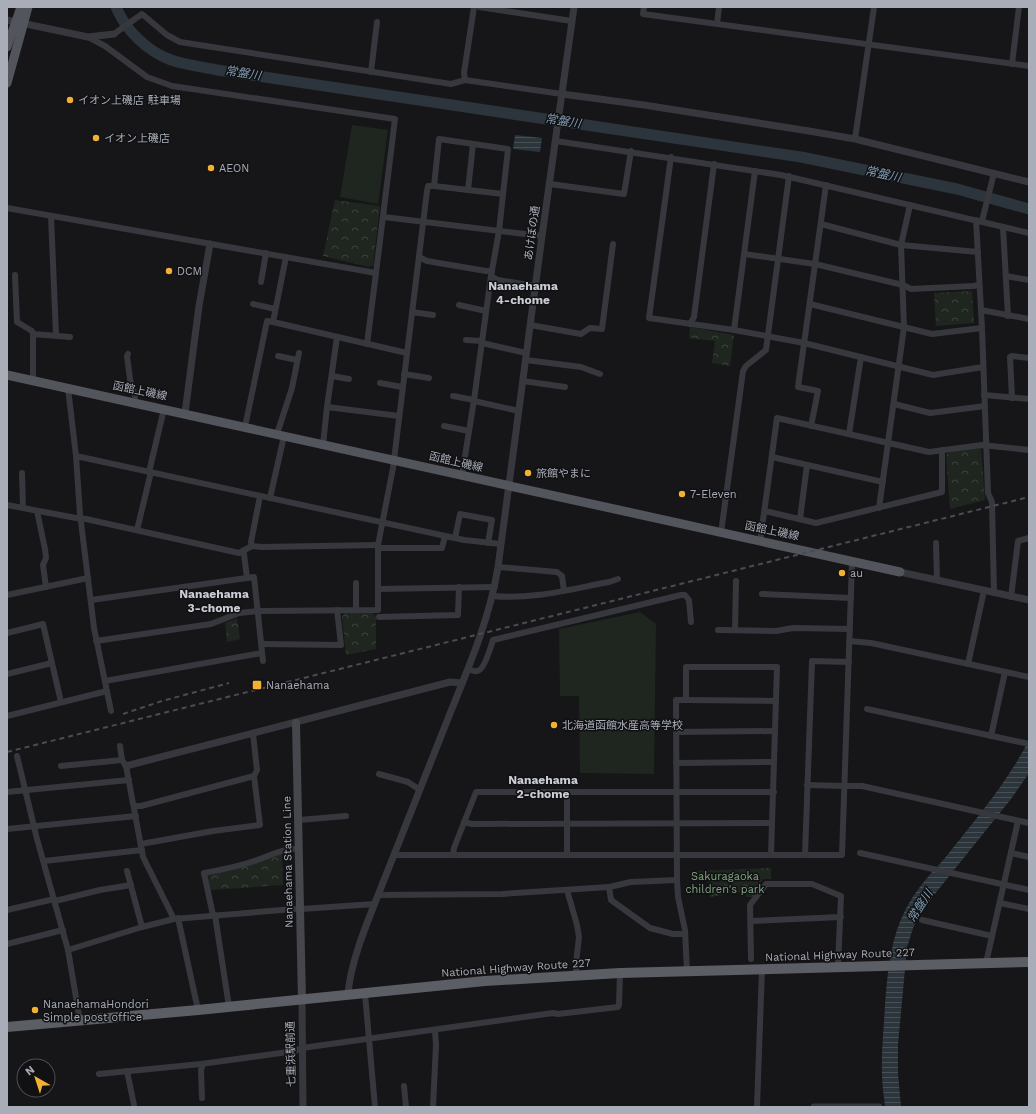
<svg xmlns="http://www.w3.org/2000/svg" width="1036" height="1114" viewBox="0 0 1036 1114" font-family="'Work Sans','Noto Sans JP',sans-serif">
  <defs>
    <pattern id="park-crowns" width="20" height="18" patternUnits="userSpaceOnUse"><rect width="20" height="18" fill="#1e261f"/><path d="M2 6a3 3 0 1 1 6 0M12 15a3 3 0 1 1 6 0" fill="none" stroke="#3c433d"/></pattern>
    <pattern id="water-rules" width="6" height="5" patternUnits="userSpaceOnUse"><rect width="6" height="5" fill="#2c353c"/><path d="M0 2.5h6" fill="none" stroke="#485056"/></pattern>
  </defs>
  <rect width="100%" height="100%" fill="#161618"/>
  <g fill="url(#park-crowns)">
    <path d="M335 200 380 206 373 265 369 267 323 256Z"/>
    <path d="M972 291 974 323 936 326 934 293Z"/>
    <path d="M690 327 734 335 730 366 712 363 715 341 689 338Z"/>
    <path d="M981 448 985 500 950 509 946 455 951 452Z"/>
    <path d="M345 613H373L376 617V649L346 655 342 617Z"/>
    <path d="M237 618 240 639 227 642 225 623Z"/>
    <path d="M282 853 283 885 211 890 208 874Z"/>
    <path d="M771 868V879H763L752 897H747L745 891 710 897 708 879 697 880 696 871Z"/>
  </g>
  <g fill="#1e261f">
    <path d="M352 125 388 130 378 204 340 197Z"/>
    <path d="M640 612 656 624 654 774 580 773 579 696H560L559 629Z"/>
  </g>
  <g fill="url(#water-rules)">
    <path d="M515 135 542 138 540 152 513 149Z"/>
    <path d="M1029 740V773L1011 799 934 895 920 914 913 928 907 947 898 1045V1073L901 1107H885C884 1096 882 1085 882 1074 881 1051 884 1027 885 1005 888 968 891 932 911 900 920 885 933 871 945 858 975 820 1007 783 1029 740Z"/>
  </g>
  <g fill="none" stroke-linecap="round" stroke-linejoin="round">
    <path stroke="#2c353c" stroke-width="11" d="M116 7C126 31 147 51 171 60 186 65 202 67 217 70L801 157 957 189 1029 209"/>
    <g stroke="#37383d" stroke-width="6">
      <path d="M479 7 572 21"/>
      <path d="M644 7 643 14 1029 66"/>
      <path d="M717 24 719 7"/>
      <path d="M114 34 142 14 167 35 180 42 451 84 465 80 562 94"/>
      <path d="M1012 64 1019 7"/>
      <path d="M371 72 377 22"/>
      <path d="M465 80 464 73 474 7"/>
      <path d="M855 139 874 7"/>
      <path d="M556 141 781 175 1029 233"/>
      <path d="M671 157 649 318 734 330 804 343 933 375 983 367"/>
      <path d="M550 184 624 194 631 151"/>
      <path d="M434 186 503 194"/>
      <path d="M468 190 473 144"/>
      <path d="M7 208 376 273 395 119 172 86 147 77 105 46 88 37"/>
      <path d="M51 216 56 335"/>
      <path d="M384 217 542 236"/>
      <path d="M976 220 982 328 988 493 992 502 994 593"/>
      <path d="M982 221 994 173"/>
      <path d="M821 224 901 245 978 252"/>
      <path d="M1003 227 1008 316"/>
      <path d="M744 254 815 264 903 285 911 289 973 286 979 285"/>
      <path d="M286 257 273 322 407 353"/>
      <path d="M419 257 427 261 486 271H492"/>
      <path d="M15 275 17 322 32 331 33 334"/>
      <path d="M491 276 498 280 535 286"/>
      <path d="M1006 276 1029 280"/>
      <path d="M261 282 266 253"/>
      <path d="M253 304 275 309"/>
      <path d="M810 304 932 334 982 328"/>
      <path d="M459 305 486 311"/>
      <path d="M981 310 1029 319"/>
      <path d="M412 312 433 315"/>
      <path d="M690 324 694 317 714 164"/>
      <path d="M530 325 581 334 590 328 602 329 613 244"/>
      <path d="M734 330 755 171"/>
      <path d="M337 337 327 407 399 416"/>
      <path d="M466 340 482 341"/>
      <path d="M482 343 526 353"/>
      <path d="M367 344 376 273"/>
      <path d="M128 354 127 356 130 379 135 397"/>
      <path d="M278 356 297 360"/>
      <path d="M526 360 581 367 600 374"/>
      <path d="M404 374 429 378"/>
      <path d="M332 376 349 379"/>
      <path d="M33 381V334L70 337"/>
      <path d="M523 381 565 387"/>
      <path d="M380 383 402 387"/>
      <path d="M68 388 76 456 80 514 94 628 111 711"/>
      <path d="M984 395 1029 399"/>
      <path d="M453 396 474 400"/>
      <path d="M1012 398 1010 357 1012 356 1029 358"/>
      <path d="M474 401 519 411"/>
      <path d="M894 404 930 413 985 406"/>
      <path d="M246 422 267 321 273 322"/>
      <path d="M444 426 469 431"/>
      <path d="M811 426 818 391 798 387 826 185"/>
      <path d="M277 434 292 388 299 353"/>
      <path d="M849 434 861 357"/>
      <path d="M323 445 327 407"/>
      <path d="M76 456 464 540 501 544"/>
      <path d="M772 457 883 482"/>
      <path d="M149 472 164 409"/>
      <path d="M22 473 23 508"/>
      <path d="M270 498 284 436"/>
      <path d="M7 505 76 518 86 519 239 553 252 546 262 547 378 545"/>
      <path d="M879 508 904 327 901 245 910 205"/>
      <path d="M37 511 45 549 46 558 43 565 46 587"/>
      <path d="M765 511 816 523 942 492V450"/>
      <path d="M800 519 807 465"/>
      <path d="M137 530 151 472"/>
      <path d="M721 533 743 371 746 366 766 350 789 176"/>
      <path d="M455 538 460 514 492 520 488 543"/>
      <path d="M760 542 777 418 929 452 982 445 1029 450"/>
      <path d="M936 543 937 580"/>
      <path d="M252 546 251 542 260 496"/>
      <path d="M378 548H442L445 536"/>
      <path d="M243 551 244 554 247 578"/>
      <path d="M498 567 557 572 562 576 564 591"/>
      <path d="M356 583V610"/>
      <path d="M378 589 495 587"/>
      <path d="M762 594 851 598"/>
      <path d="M7 595 88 578"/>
      <path d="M493 596C532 600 571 589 609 582L618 579"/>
      <path d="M1011 597 1018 541 1029 538"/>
      <path d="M91 600 254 577 263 661"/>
      <path d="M379 617 458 615 459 587"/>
      <path d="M718 630 776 631 793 628 850 629"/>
      <path d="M735 630 736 581"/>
      <path d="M7 633 43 624 61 702"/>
      <path d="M96 641 211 624 239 613 259 611 378 610V545L393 468 427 191 428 186H434L439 139 508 149 499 231 491 276 474 400 462 475"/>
      <path d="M850 641 871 643 1029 677"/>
      <path d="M262 644 341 645 337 610"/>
      <path d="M968 664 983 595"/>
      <path d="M468 669C471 670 475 672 477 671 484 671 491 646 493 640L681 595H685L689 600 691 622"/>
      <path d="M7 674 52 663"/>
      <path d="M105 681 262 653"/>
      <path d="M686 700 776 701"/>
      <path d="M867 709 1029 744"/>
      <path d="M7 716 107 691"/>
      <path d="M676 732 775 731"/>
      <path d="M253 734 257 770 254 776"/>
      <path d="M991 736 1005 672"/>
      <path d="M120 746 122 760"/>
      <path d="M17 756 37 839 68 950 80 1021"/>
      <path d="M676 763 774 762"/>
      <path d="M61 766 122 760 126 766 143 857 174 919"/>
      <path d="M379 774 408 782 417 788"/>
      <path d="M807 785 844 786"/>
      <path d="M844 786H862L1029 823"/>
      <path d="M7 792 129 780"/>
      <path d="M134 806H141L254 776 260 825 213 831 141 844"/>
      <path d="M299 820 346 816"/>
      <path d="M464 822 472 824 772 823"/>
      <path d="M7 829 136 816"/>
      <path d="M860 853 1029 890"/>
      <path d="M1011 853 1029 857"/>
      <path d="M394 855H842L852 562"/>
      <path d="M453 855 454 848 476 792H774"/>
      <path d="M567 855V792"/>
      <path d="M805 855 812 661 849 662"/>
      <path d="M44 861 142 850"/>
      <path d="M127 871 142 927"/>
      <path d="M609 887 631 882 677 880"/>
      <path d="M567 890 577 925 579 937 576 963V976"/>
      <path d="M378 895 502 894 609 887 611 900 650 928 673 934H685"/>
      <path d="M55 901 100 890 131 885"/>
      <path d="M1000 903 1029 909"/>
      <path d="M301 909 375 904"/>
      <path d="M7 910 54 899"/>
      <path d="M213 915 204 873C220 870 236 867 251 862 266 858 277 850 293 849"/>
      <path d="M215 915 229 1007"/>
      <path d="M178 918 198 1010"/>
      <path d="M922 920 992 936"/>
      <path d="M751 921 841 917"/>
      <path d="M7 944 63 930"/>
      <path d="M68 950 142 927 174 919 294 909"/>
      <path d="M751 959 750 905 766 884H812L841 896 838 967"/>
      <path d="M986 963 1018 821"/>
      <path d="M687 972 685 930 678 897 677 880 676 700H686V667H777L771 855"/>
      <path d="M365 994 375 1107"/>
      <path d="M127 1071 134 1105"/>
      <path d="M99 1074 201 1064 295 1051 302 1048 553 1013 558 1014 618 1007 619 1005 620 973"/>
      <path d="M404 1086 406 1107"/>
      <path d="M202 1098 201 1070 203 1064"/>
      <path d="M433 1107 436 1045 435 1030"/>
      <path d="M757 1107 762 969"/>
    </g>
    <g stroke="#37383d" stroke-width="7">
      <path d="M7 20 88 37 114 34"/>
      <path d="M562 94 644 105 809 131 855 139 1029 182"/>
      <path d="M185 413 199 306 210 244"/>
      <path d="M900 572 1029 600"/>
      <path d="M126 766 450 682 462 683"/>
      <path d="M348 995C350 960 371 914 384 880 406 824 429 767 451 711 470 664 490 617 498 567L542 236 574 7"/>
      <path d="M302 1000 303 1107"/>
      <path d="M814 1107H879"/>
    </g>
    <path stroke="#45474d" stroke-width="8" d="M296 723 302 1000"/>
    <g stroke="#53555c" stroke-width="9">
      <path d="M7 47 21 7"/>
      <path d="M7 83 28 7"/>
      <path d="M7 375 900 572"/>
    </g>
    <path stroke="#5b5e65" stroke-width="10" d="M7 1027 198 1010 485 981 620 973 1029 962"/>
    <g stroke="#4a4c52" stroke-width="2" stroke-dasharray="5 4" stroke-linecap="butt">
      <path d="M123 714 162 701 229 683"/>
      <path d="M7 752 1029 497"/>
    </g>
  </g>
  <g fill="#f2b134" stroke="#111113" stroke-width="1.5">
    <circle cx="70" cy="100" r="4"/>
    <circle cx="96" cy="138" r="4"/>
    <circle cx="211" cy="168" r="4"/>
    <circle cx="169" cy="271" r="4"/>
    <circle cx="528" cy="473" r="4"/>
    <circle cx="682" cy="494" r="4"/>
    <circle cx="842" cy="573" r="4"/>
    <rect x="252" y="680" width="10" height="10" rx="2"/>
    <circle cx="554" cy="725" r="4"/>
    <circle cx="35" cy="1010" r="4"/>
  </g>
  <g text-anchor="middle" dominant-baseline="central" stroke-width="3" stroke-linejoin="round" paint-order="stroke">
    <g font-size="11" fill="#a8adb8" stroke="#111113" text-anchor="start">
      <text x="78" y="100">イオン上磯店 駐車場</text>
      <text x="104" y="138">イオン上磯店</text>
      <text x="219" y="168">AEON</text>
      <text x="177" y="271">DCM</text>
      <text x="536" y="473">旅館やまに</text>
      <text x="690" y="494">7-Eleven</text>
      <text x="850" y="573">au</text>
      <text x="266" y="685">Nanaehama</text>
      <text x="562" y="725">北海道函館水産高等学校</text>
      <text x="43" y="1004">NanaehamaHondori<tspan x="43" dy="13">Simple post office</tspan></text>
    </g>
    <g font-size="11" fill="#a8adb8" stroke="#111113">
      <text transform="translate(532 233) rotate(-82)">あけぼの通</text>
      <text transform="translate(140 391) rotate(12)">函館上磯線</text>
      <text transform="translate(456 462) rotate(13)">函館上磯線</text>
      <text transform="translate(772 531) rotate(12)">函館上磯線</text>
      <text transform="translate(288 862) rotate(-91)">Nanaehama Station Line</text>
      <text transform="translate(840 955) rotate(-2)">National Highway Route 227</text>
      <text transform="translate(516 968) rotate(-4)">National Highway Route 227</text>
      <text transform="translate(291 1054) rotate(-91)">七重浜駅前通</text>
    </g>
    <g font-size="11" fill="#7fa381" stroke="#111113">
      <text x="725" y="876">Sakuragaoka<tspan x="725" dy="13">children's park</tspan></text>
    </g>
    <g font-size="12" font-style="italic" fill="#7f9bb3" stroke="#111113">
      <text transform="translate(243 73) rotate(9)">常盤川</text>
      <text transform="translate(563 121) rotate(9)">常盤川</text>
      <text transform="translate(883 174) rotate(12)">常盤川</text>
      <text transform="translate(920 906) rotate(-57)">常盤川</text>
    </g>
    <g font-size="12" font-weight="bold" fill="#c9ccd4" stroke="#111113">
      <text x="523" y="286">Nanaehama<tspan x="523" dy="14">4-chome</tspan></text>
      <text x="214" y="594">Nanaehama<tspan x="214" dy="14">3-chome</tspan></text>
      <text x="543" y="780">Nanaehama<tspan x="543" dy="14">2-chome</tspan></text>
    </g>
  </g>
  <rect width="1036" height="1114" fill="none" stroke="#a8adb8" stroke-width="16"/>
  <g transform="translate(36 1078) rotate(321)"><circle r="19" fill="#111113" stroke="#4d4f55"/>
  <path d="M0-3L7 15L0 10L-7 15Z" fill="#f2b134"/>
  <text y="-6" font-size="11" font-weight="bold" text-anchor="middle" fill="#a8adb8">N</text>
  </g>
</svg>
